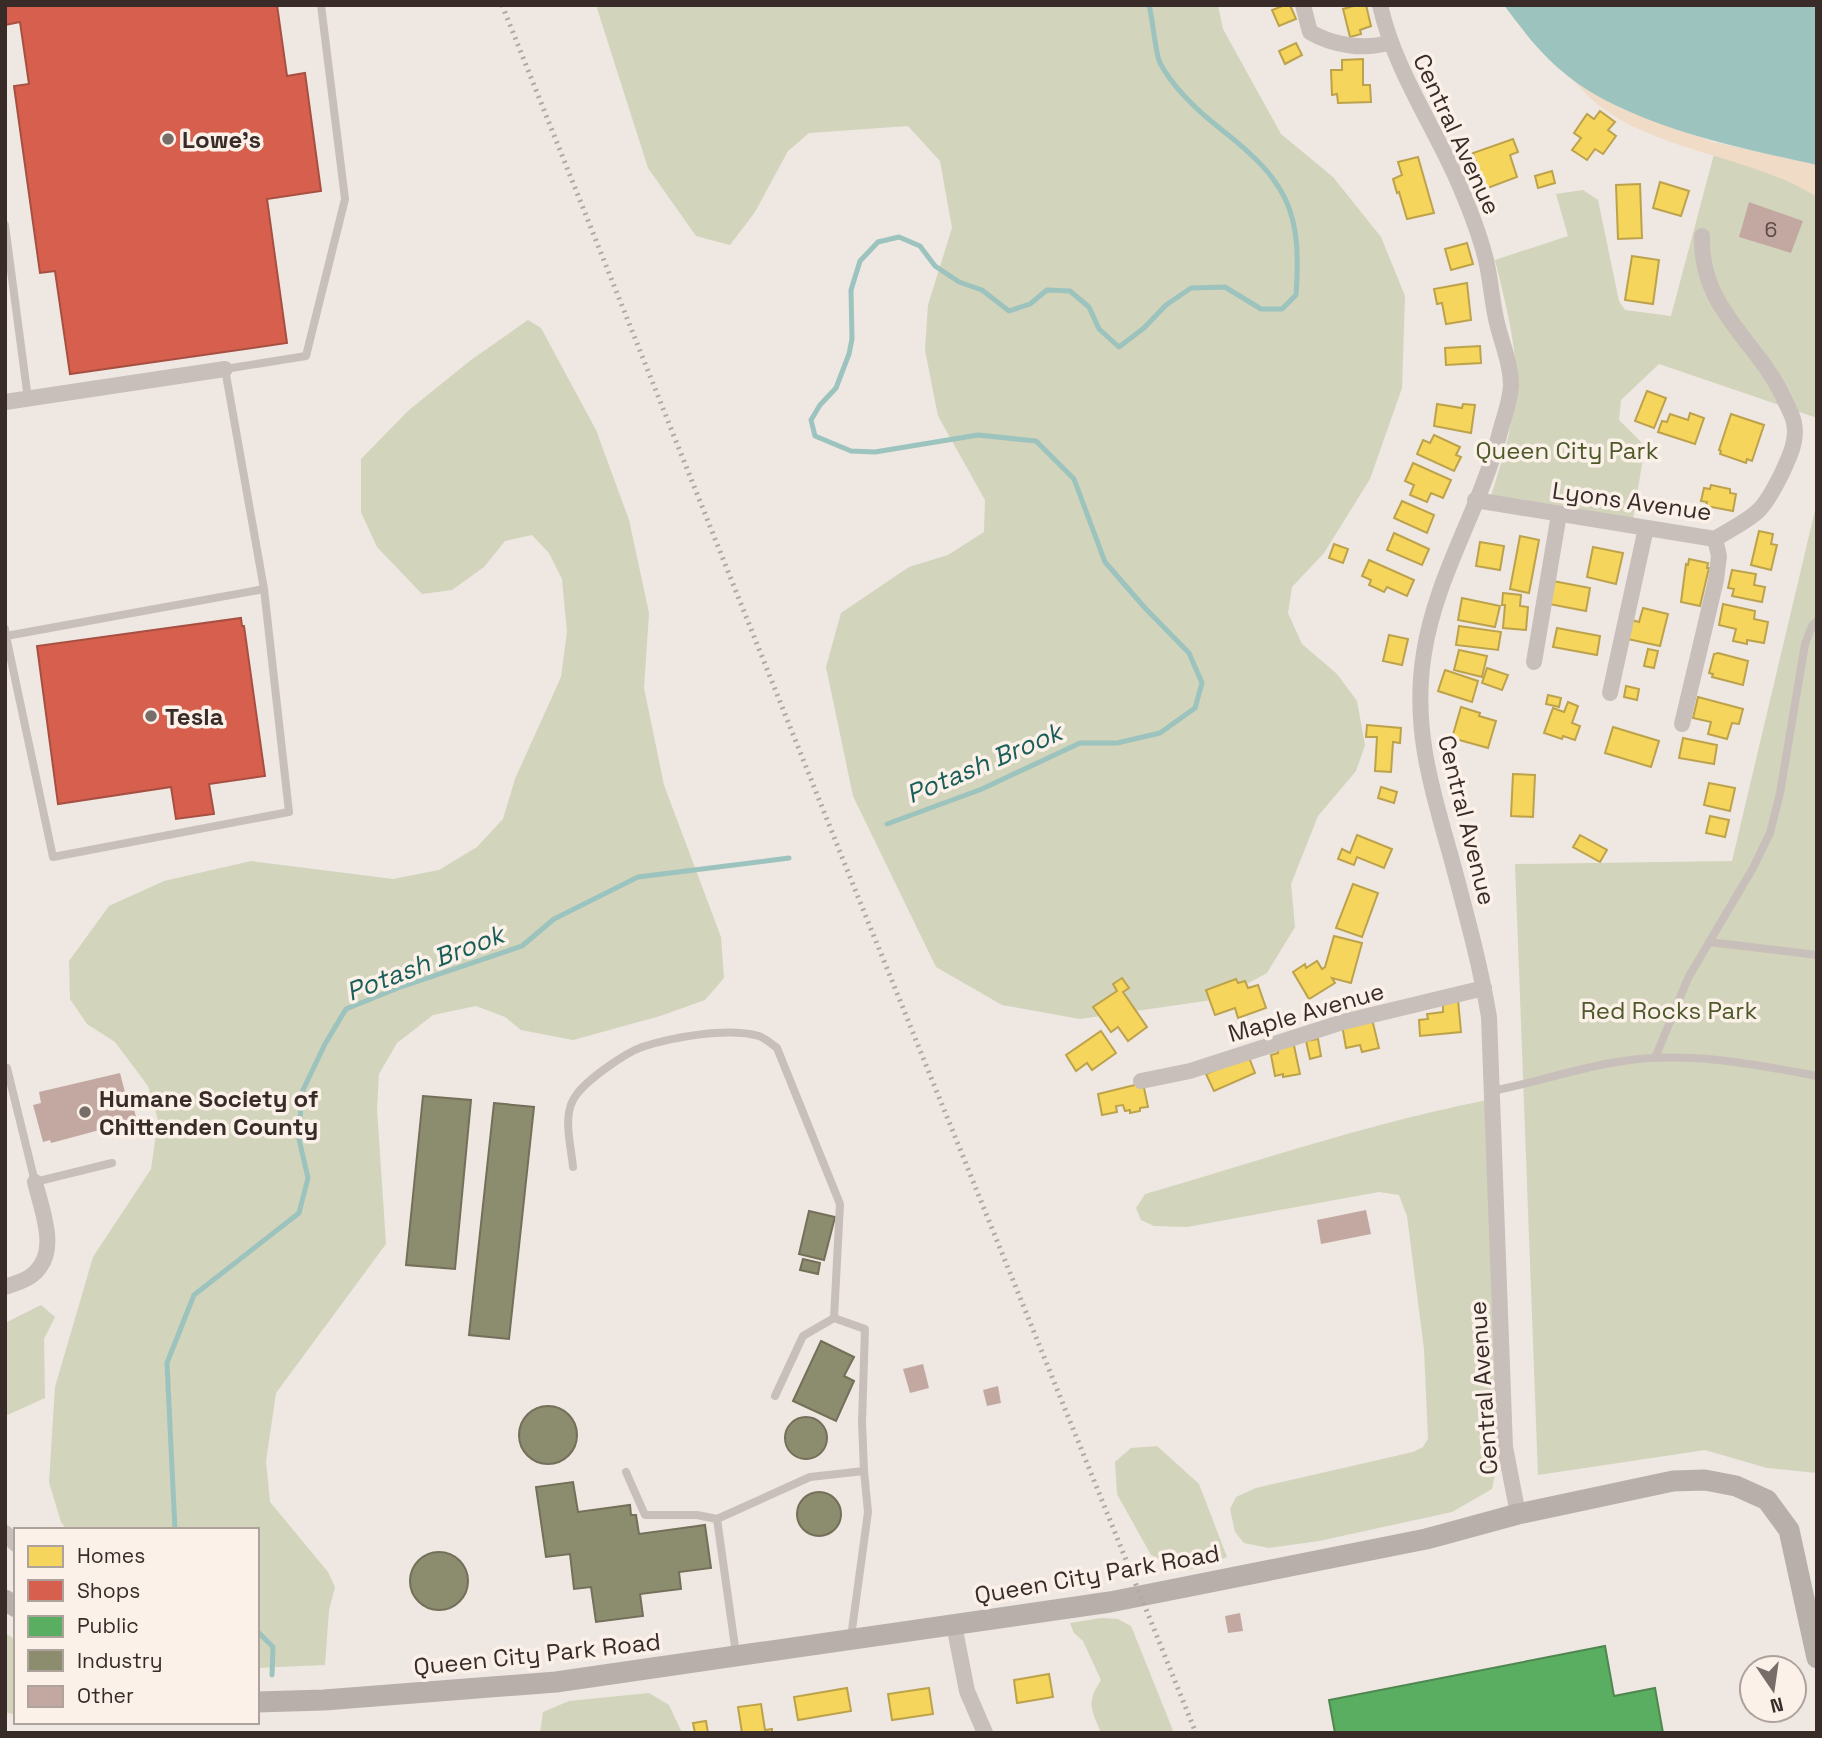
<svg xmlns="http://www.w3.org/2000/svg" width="1822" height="1738" viewBox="0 0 1822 1738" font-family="'Space Grotesk',sans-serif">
  <rect width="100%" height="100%" fill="#eee7e2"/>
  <g fill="#d2d4bb">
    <path d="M596 5H1218L1223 29 1281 134 1333 177 1381 237 1405 296 1402 388 1370 479 1324 553 1292 587 1288 613 1302 644 1337 674 1357 701 1365 745 1356 771 1318 816 1291 884 1295 927 1267 973 1219 999 1080 1019 1002 1005 936 967 853 796 826 667 841 613 909 567 948 555 984 532 985 500 938 416 925 350 928 305 952 228 940 161 908 126 809 133 788 151 755 212 730 245 696 236 648 168Z"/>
    <path d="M1717 143 1817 165V418L1659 364 1621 400 1619 420 1645 446 1633 519 1490 499C1503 458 1517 415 1516 372 1514 334 1504 297 1495 260L1568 236 1556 194 1583 190 1598 200 1619 301 1625 310 1671 316Z"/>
    <path d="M528 320 541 328 596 430 629 520 649 613 644 688 664 785 721 937 724 978 705 1000 660 1016 573 1040 521 1030 505 1017 476 1006 433 1015 397 1043 379 1074 377 1109 386 1244 276 1393 266 1461 270 1502 328 1572 335 1587 329 1610 325 1665 257 1668V1530H67L61 1522 49 1482 55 1387 93 1257 151 1169 158 1120 148 1086 115 1042 87 1024 70 999 69 961 109 906 164 881 251 861 393 879 439 870 477 847 503 819 515 779 561 677 567 632 562 579 549 553 532 535 505 541 484 567 452 590 422 594 377 547 361 512V459L409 410 471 360Z"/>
    <path d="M1817 502V1473L1767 1468 1705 1450 1538 1475 1515 864 1732 861Z"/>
    <path d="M1487 1100 1500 1448 1492 1489 1452 1512 1319 1541 1269 1548 1244 1543 1235 1532 1230 1509 1236 1497 1256 1488 1413 1452 1423 1447 1428 1439 1424 1349 1407 1216 1399 1195 1379 1192 1187 1227 1154 1226 1141 1220 1136 1208 1145 1194C1258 1161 1371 1123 1487 1100Z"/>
    <path d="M41 1305 55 1317 44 1339 45 1398 5 1416V1323Z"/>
    <path d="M1157 1446 1199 1484 1227 1557 1186 1571 1151 1555 1117 1494 1115 1462 1131 1448Z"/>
    <path d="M1101 1618 1118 1619 1131 1626 1174 1733H1101C1091 1707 1086 1704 1101 1680L1083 1641 1074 1633 1070 1623Z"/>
    <path d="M5 1633 16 1640V1715L5 1712Z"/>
    <path d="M649 1693 669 1705 682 1733H540L543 1712 569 1701Z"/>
  </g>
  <path fill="#f0dcc6" d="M1573 80 1619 108 1716 143 1817 165V197C1754 157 1661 152 1601 107 1591 100 1582 89 1573 80Z"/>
  <path fill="#9cc3be" d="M1504 5H1817V165C1736 147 1619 124 1557 67 1537 49 1520 27 1504 5Z"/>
  <g fill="#f6d55c" stroke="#bda24c" stroke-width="2">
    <path d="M1285 5H1290L1296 19 1279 26 1272 10Z"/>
    <path d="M1357 5H1366L1371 26 1360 30 1361 34 1350 37 1343 9Z"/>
    <path d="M1296 43 1302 55 1285 64 1279 51Z"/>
    <path d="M1363 59V85H1370L1371 102 1338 103 1337 94 1332 95 1331 70H1342V60Z"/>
    <path d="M1600 111 1615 122 1608 130 1616 136 1603 154 1595 149 1587 160 1572 150 1581 138 1574 133 1587 114 1594 119Z"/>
    <path d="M1513 139 1518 152 1510 155 1517 177 1485 189 1473 153Z"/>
    <path d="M1418 157 1434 213 1407 219 1399 192 1397 193 1393 179 1402 175 1398 162Z"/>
    <path d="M1552 171 1555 183 1538 188 1535 176Z"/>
    <path d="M1660 182 1689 191 1681 216 1653 208Z"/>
    <path d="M1640 184 1642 238 1618 239 1616 185Z"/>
    <path d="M1467 243 1473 264 1451 270 1445 249Z"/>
    <path d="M1632 256 1659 260 1653 304 1625 300Z"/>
    <path d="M1467 283 1471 320 1446 324 1442 303 1437 304 1434 289Z"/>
    <path d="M1480 346 1481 363 1446 365 1445 348Z"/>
    <path d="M1647 391 1666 398 1654 428 1635 421Z"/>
    <path d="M1437 404 1462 408 1463 404 1475 405 1471 433 1434 426Z"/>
    <path d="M1690 413 1704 418 1695 444 1658 432 1662 421 1667 422 1670 414 1688 420Z"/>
    <path d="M1731 414 1764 425 1752 461 1747 459 1746 463 1720 454 1721 451 1719 450Z"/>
    <path d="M1434 435 1460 447 1456 455 1461 457 1454 471 1417 454 1423 440 1430 443Z"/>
    <path d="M1413 463 1451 480 1443 498 1431 493 1427 502 1410 495 1414 485 1405 481Z"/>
    <path d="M1711 485 1730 489V493L1736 494 1733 511 1706 506 1707 502 1701 501 1704 488 1710 489Z"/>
    <path d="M1402 501 1434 515 1427 533 1394 518Z"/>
    <path d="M1759 531 1773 534 1771 544 1777 545 1771 570 1751 565Z"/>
    <path d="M1394 533 1429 549 1422 565 1387 550Z"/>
    <path d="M1520 536 1539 540 1529 593 1510 589Z"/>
    <path d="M1480 542 1504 546 1500 570 1476 566Z"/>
    <path d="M1334 544 1348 549 1343 563 1329 558Z"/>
    <path d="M1593 547 1623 553 1616 584 1587 577Z"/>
    <path d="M1689 559 1708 563 1707 568H1709L1700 606 1681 602 1686 564 1688 565Z"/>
    <path d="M1369 560 1414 580 1407 596 1387 587 1384 592 1369 585 1371 580 1362 576Z"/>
    <path d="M1732 570 1756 574 1754 585 1765 587 1762 602 1732 596 1734 589 1728 588Z"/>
    <path d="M1553 581 1590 588 1586 611 1549 604Z"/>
    <path d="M1503 593 1521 595 1520 606 1528 607 1526 630 1503 628 1505 605H1502Z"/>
    <path d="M1462 598 1500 606 1495 627 1458 620Z"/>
    <path d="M1723 604 1755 611 1754 619 1768 622 1764 643 1747 640V644L1733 641 1736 629 1719 625Z"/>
    <path d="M1643 608 1668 614 1660 646 1623 638 1628 619 1639 622Z"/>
    <path d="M1459 626 1501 632 1498 650 1456 645Z"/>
    <path d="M1557 628 1600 636 1597 655 1553 647Z"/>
    <path d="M1389 635 1408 639 1402 665 1383 661Z"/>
    <path d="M1648 649 1658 651 1654 668 1644 666Z"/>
    <path d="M1459 650 1487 656 1482 677 1454 670Z"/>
    <path d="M1718 653 1748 661 1743 685 1712 677 1713 674 1709 673 1714 654Z"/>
    <path d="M1487 668 1508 675 1502 690 1482 683Z"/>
    <path d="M1445 670 1478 681 1472 702 1438 691Z"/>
    <path d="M1626 686 1639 689 1637 700 1624 697Z"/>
    <path d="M1548 695 1561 698 1559 707 1546 704Z"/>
    <path d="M1698 697 1743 709 1739 724 1732 723 1727 739 1708 734 1711 722 1693 718Z"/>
    <path d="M1568 702 1578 706 1572 723 1580 726 1575 740 1563 736 1562 739 1544 733 1553 708 1564 712Z"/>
    <path d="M1461 707 1480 713 1479 716 1496 721 1488 748 1452 738Z"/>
    <path d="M1367 725 1401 728 1400 743 1393 742 1391 772 1375 771 1377 737H1366Z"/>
    <path d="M1613 727 1659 741 1651 767 1605 753Z"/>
    <path d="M1683 738 1717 745 1714 764 1679 758Z"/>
    <path d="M1513 774 1535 775 1533 817 1511 816Z"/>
    <path d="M1709 783 1735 788 1730 811 1704 805Z"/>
    <path d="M1381 787 1397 792 1394 803 1378 798Z"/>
    <path d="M1710 816 1729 820 1725 837 1706 833Z"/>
    <path d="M1357 835 1392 849 1384 868 1357 857 1354 865 1338 859 1342 849 1350 853Z"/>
    <path d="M1580 835 1607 850 1600 862 1573 847Z"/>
    <path d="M1353 884 1378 893 1362 937 1336 928Z"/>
    <path d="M1334 936 1362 943 1351 983 1332 978 1335 983 1309 999 1293 972 1305 964 1306 968 1317 961 1322 969 1325 967Z"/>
    <path d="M1122 978 1129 988 1123 992 1147 1027 1128 1041 1118 1027 1111 1032 1093 1007 1117 991 1113 984Z"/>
    <path d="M1236 979 1238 983 1245 981 1248 988 1258 985 1266 1008 1238 1018 1235 1008 1215 1015 1206 990Z"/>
    <path d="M1458 1000 1461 1032 1420 1036 1419 1020 1428 1019 1427 1014 1443 1012V1002Z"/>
    <path d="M1372 1019 1379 1048 1362 1052 1360 1045 1346 1048 1342 1025Z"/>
    <path d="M1101 1031 1116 1053 1092 1070 1087 1063 1076 1071 1066 1055Z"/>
    <path d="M1318 1039 1321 1056 1310 1059 1306 1041Z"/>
    <path d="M1293 1041 1300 1074 1283 1077V1074L1275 1076 1271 1055 1278 1053 1276 1044Z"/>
    <path d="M1248 1055 1255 1073 1214 1091 1206 1074Z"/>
    <path d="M1143 1083 1148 1107 1140 1108V1111L1130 1113V1110L1125 1111 1123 1105 1116 1106 1117 1112 1102 1115 1098 1094Z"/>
    <path d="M1049 1674 1053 1697 1017 1703 1014 1680Z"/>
    <path d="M847 1688 851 1711 798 1720 794 1697Z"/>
    <path d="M929 1688 933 1714 892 1720 888 1694Z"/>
    <path d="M761 1704 765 1730 772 1729V1733H742L738 1707Z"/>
    <path d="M706 1721 708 1733H695L693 1723Z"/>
  </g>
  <g fill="#d6604d" stroke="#a75042" stroke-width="2">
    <path d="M5 5H277L287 76 305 73 321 191 267 199 287 343 70 374 55 271 40 273 14 86 29 84 20 22 5 25Z"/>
    <path d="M241 618 242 626H244L265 776 209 784 214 814 176 819 171 787 58 804 37 646Z"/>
  </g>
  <path fill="#5aae61" stroke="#508750" stroke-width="2" d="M1605 1646 1614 1696 1655 1688 1663 1733H1335L1329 1700Z"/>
  <g fill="#8c8c6e" stroke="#736f59" stroke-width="2">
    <path d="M423 1096 471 1100 455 1269 406 1265Z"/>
    <path d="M494 1103 534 1107 509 1339 469 1335Z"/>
    <path d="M809 1211 835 1217 824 1260 799 1254Z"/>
    <path d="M803 1259 820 1263 818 1274 800 1270Z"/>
    <path d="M821 1341 854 1357 844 1376 854 1381 836 1421 793 1401Z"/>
    <circle cx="548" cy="1435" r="29"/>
    <circle cx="806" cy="1438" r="21"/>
    <path d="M573 1482 578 1512 630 1505 631 1515H636L639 1534 705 1525 711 1568 679 1572 681 1589 640 1594 643 1616 596 1622 591 1587 574 1589 570 1554 546 1557 536 1487Z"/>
    <circle cx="819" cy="1514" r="22"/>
    <circle cx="439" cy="1581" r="29"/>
  </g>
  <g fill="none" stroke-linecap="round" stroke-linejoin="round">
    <g stroke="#9cc3be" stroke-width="5">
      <path d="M887 824 982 789 1080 743H1117L1160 733 1195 708 1202 683 1189 653 1145 608 1105 562 1074 479 1036 441 978 435 875 452 851 451 815 436 811 420 820 405 836 388 849 354 852 339 851 290 860 261 878 242 899 237 920 246 935 266 959 282 982 290 1009 311 1030 304 1047 290 1070 291 1089 307 1099 329 1119 347 1144 328 1166 305 1191 288 1225 287 1261 309H1282L1296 295C1302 211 1288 182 1222 130 1199 112 1174 89 1160 63 1155 52 1153 20 1149 5"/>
      <path d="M175 1530 167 1363 194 1295 299 1213 308 1178 298 1135 303 1090 325 1044 346 1009 398 988 522 946 554 919 638 877 789 858"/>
      <path d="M257 1631 273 1647 272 1675"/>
    </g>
  </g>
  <g fill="#c3a8a2">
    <path d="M1749 202 1803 221 1791 253 1739 237Z"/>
    <path d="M120 1073 128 1104 132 1103 137 1120 51 1143 50 1140 43 1142 33 1105 41 1103 39 1092Z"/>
    <path d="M1366 1210 1371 1234 1321 1244 1317 1220Z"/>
    <path d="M923 1364 929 1388 910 1393 903 1369Z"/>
    <path d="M998 1386 1001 1403 987 1406 983 1390Z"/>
    <path d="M1240 1613 1243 1631 1228 1633 1225 1616Z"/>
  </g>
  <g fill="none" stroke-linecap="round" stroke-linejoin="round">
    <g stroke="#c8bfba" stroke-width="8">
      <path d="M5 225 28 399"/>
      <path d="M5 629 6 636 264 589 225 369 306 356 345 199 321 5"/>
      <path d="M6 636 53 857 289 812 264 589"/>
      <path d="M1709 942 1817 955"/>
      <path d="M1655 1058 1688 978 1753 868 1770 833 1780 793 1805 644 1812 626 1817 621"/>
      <path d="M7 1068 35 1182 112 1163"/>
      <path d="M1491 1091C1536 1083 1579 1067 1623 1061 1686 1051 1755 1064 1817 1076"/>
      <path d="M573 1167C571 1144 561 1113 577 1094 588 1079 625 1053 642 1047 673 1037 728 1027 759 1036 765 1038 772 1044 777 1048L840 1204 834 1318 865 1329 862 1422 864 1471 868 1512 851 1637"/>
      <path d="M775 1396 803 1336 834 1318"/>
      <path d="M626 1472 645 1515H697L717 1519"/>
      <path d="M736 1654 717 1519 810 1477 864 1471"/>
    </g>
    <g stroke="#c8bfba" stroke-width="16">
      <path d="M1303 5 1310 32C1332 45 1365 51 1390 42"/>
      <path d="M1380 5C1394 67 1429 118 1455 175 1467 202 1479 232 1486 260 1491 281 1492 303 1497 323 1502 344 1511 364 1511 386 1510 402 1504 417 1500 432 1481 508 1436 575 1424 653 1412 726 1431 787 1451 857 1465 910 1480 963 1489 1017L1505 1447 1518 1514"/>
      <path d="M5 402 225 369"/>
      <path d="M1475 500 1715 539C1729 530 1748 521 1759 510 1769 500 1776 485 1782 473 1789 458 1798 440 1794 423 1793 416 1789 409 1786 403 1759 340 1700 312 1702 236"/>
      <path d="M1534 662 1559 514"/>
      <path d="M1610 693 1646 528"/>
      <path d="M1682 724 1716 580 1719 556 1715 539"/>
      <path d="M1141 1081 1190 1071 1343 1022 1484 988"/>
      <path d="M5 1287C14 1284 24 1281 31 1276 61 1254 42 1212 35 1182"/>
      <path d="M5 1533 16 1544"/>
      <path d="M954 1625 967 1691 985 1733"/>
    </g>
    <g stroke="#b8afab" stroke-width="21">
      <path d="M5 1600 16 1607"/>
      <path d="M257 1702 324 1700 556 1682 1110 1602 1426 1539 1518 1514 1673 1481 1705 1480 1736 1486 1767 1500 1789 1530 1817 1658"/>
    </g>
    <path stroke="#afa8a5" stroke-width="5" stroke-dasharray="2 5" stroke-linecap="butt" d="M502 5 848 872 1196 1733"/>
  </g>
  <g fill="#786d69" stroke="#fbf1e9" stroke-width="2.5">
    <circle cx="168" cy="139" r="7"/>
    <circle cx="151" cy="716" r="7"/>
    <circle cx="85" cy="1112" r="7"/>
  </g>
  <g text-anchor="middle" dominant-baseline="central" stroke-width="7" stroke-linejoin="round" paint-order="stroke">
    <g font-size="21" fill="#5c4a46">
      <text x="1771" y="229">6</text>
    </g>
    <g font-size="24" fill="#392b28" stroke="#fbf1e9">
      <text transform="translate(1457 134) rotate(65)">Central Avenue</text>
      <text transform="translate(1632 501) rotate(8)">Lyons Avenue</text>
      <text transform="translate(1467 820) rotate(76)">Central Avenue</text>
      <text transform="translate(1306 1012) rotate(-16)">Maple Avenue</text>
      <text transform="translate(1483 1388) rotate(-94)">Central Avenue</text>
      <text transform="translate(1097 1574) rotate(-10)">Queen City Park Road</text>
      <text transform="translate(537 1654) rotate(-6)">Queen City Park Road</text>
    </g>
    <g font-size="24" font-weight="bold" fill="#392b28" stroke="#fbf1e9" text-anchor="start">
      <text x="182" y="139">Lowe's</text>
      <text x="165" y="716">Tesla</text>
      <text x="99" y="1098">Humane Society of<tspan x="99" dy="28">Chittenden County</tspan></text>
    </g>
    <g font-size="24" fill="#4e592a" stroke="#fbf1e9">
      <text x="1567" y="450">Queen City Park</text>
      <text x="1669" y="1010">Red Rocks Park</text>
    </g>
    <g font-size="26" font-style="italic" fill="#1a5e5a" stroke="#fbf1e9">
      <text transform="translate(984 763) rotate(-23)">Potash Brook</text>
      <text transform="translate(425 963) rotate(-21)">Potash Brook</text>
    </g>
  </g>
  <rect width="1822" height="1738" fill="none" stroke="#392b28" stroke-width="14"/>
  <rect x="14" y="1528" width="245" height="196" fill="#fbf1e9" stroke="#ada29c" stroke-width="2"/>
  <rect x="28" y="1546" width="35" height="21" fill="#f6d55c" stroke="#ada29c" stroke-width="2"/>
  <text x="77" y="1563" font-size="21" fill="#392b28">Homes</text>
  <rect x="28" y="1580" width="35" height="21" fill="#d6604d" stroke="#ada29c" stroke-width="2"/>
  <text x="77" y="1598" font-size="21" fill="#392b28">Shops</text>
  <rect x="28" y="1616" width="35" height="21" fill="#5aae61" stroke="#ada29c" stroke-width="2"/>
  <text x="77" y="1633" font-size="21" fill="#392b28">Public</text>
  <rect x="28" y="1650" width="35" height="21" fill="#8c8c6e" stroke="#ada29c" stroke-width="2"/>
  <text x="77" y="1668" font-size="21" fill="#392b28">Industry</text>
  <rect x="28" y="1686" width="35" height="21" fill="#c3a8a2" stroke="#ada29c" stroke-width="2"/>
  <text x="77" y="1703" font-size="21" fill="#392b28">Other</text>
  <g transform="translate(1773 1689) rotate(167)"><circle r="33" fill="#fbf1e9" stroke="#ada29c" stroke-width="2"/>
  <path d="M0-5L12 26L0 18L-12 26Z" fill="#786d69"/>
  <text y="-10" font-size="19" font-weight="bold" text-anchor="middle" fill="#392b28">N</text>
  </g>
</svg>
